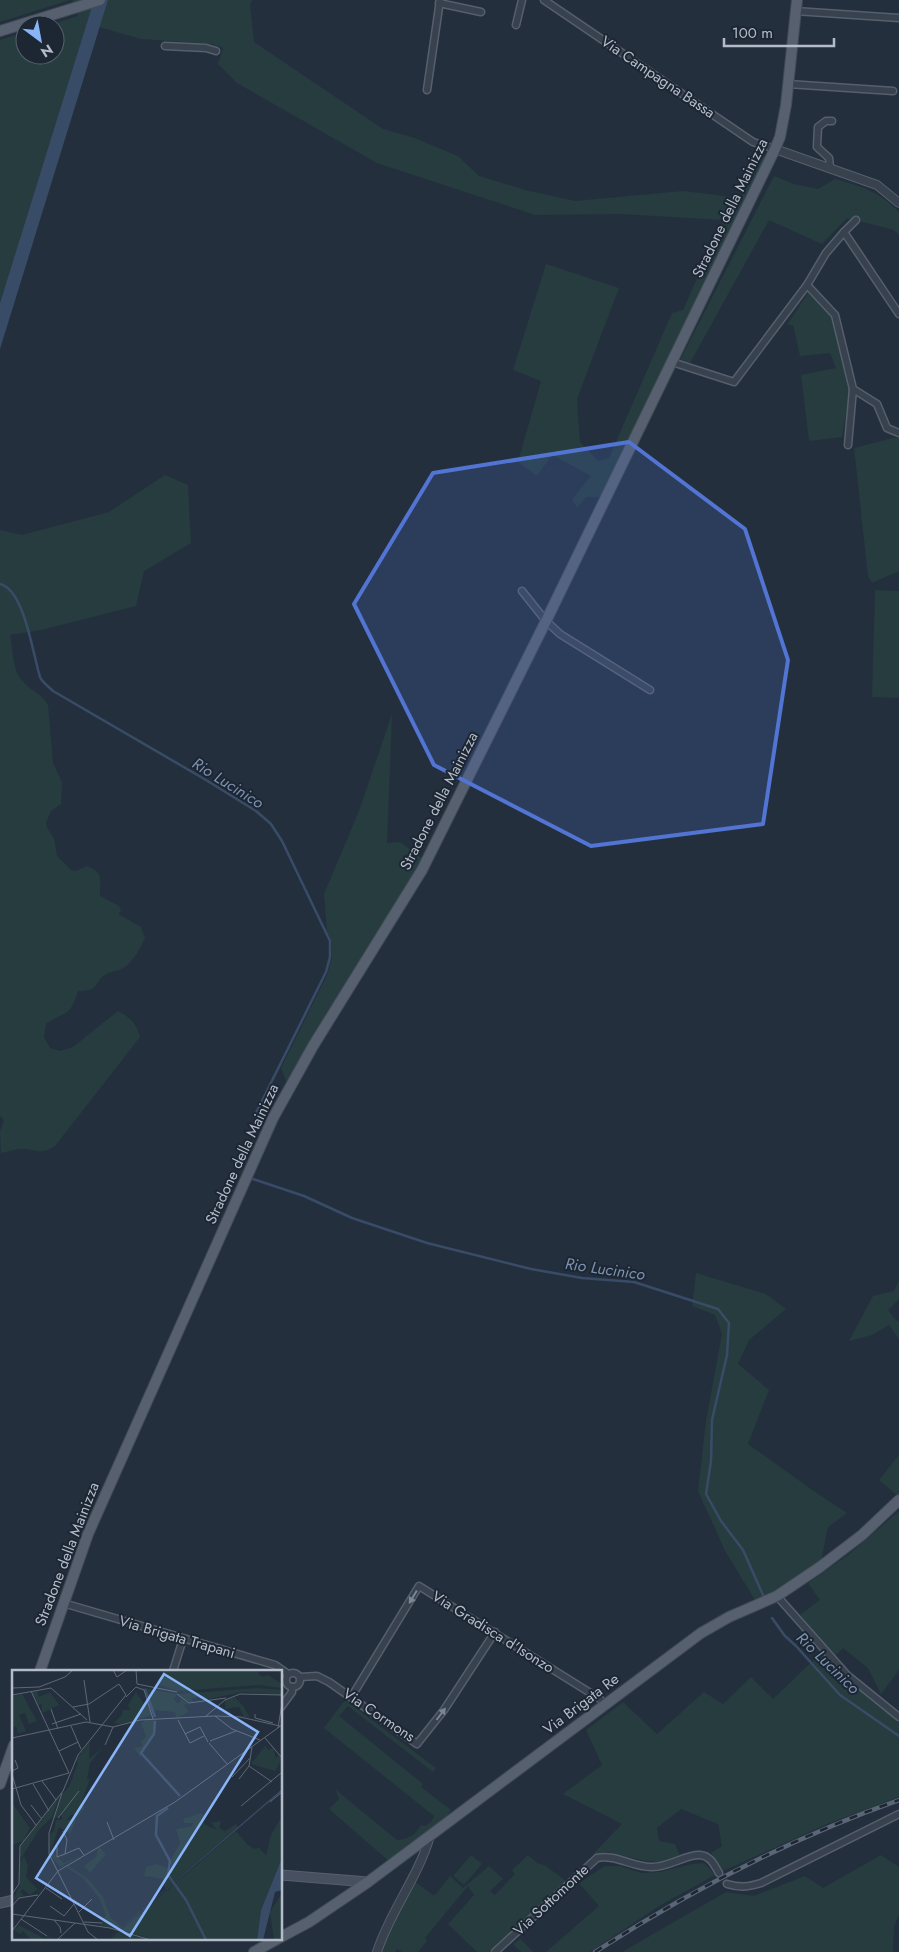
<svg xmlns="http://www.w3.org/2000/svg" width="899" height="1952" viewBox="0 0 899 1952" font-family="Jost,sans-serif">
  <rect width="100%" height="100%" fill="#242f3e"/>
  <g fill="#263c3f">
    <path d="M0 0H70L0 22Z"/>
    <path d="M72 0H94L0 303V40L25 32V55H55V25H49L78 16Z"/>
    <path d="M108 0H252L250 4 254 42 383 129 412 137 458 156 479 176 529 191 575 201 683 191 741 198 762 153 767 160 602 497H586L577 508 572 499 591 476 552 455 537 476 518 462 541 381 513 370 546 264 619 288 577 399 580 442 598 461 609 458 672 313 683 310 723 220 620 214 535 215 377 163 237 83 218 64 223 48 212 44 141 39 99 27Z"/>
    <path d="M774 176 794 184 818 189 835 179C861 186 880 192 899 212V235L894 230 847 218 822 244 769 220 690 363 680 360Z"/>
    <path d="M808 293 832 317 850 390 842 437 809 441 801 375 836 368 830 353 800 356 793 325H787Z"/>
    <path d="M893 438H899V571L872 583 868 576 854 448Z"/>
    <path d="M165 475 188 485 191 543 144 571 136 606 41 630 10 635C13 648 12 666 20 678 27 689 42 693 48 705L53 763 61 780 62 785 61 804 51 811 46 823 47 828 54 838 57 856 71 870 76 871 87 866C104 873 100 880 100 896L119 906 121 911 118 914 141 927 145 938C140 948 134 961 125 967 119 971 112 971 106 974 93 982 101 991 78 991 70 1018 66 1010 46 1024L44 1037 50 1048 60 1051 73 1047 118 1011C131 1018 136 1023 140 1037L55 1146C42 1154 39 1151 25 1149 18 1148 8 1152 1 1153L0 1132 4 1120 0 1116V530L22 535 109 512Z"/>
    <path d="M875 590 899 591V698L872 697Z"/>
    <path d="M392 714 387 843 400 842 423 859 287 1084 281 1068 327 975 332 957V943L327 931 324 894 359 811Z"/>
    <path d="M696 1273 766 1294 786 1309 749 1340 738 1364 769 1390 748 1444 818 1494 847 1513 828 1527 821 1561 776 1591 755 1600 725 1551 698 1491 706 1421 722 1334 715 1315 692 1306Z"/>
    <path d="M899 1280V1299L888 1310 895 1319 899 1322V1339L889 1325 872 1335 849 1341 873 1296 894 1291Z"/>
    <path d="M899 1455V1494L898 1496 879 1480Z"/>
    <path d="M899 1511V1670L881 1694 868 1668 843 1648 835 1656 800 1615 820 1600 808 1583 848 1555Z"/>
    <path d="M822 1652 846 1680 899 1722V1797L827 1824 723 1871 711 1853 722 1846 718 1824 681 1809 657 1828 659 1841 675 1844 680 1856 660 1862 645 1861 608 1852 593 1854 622 1824 563 1794 602 1765 586 1730 623 1702 657 1734 704 1692 723 1704 751 1677 773 1699Z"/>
    <path d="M345 1700 436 1768 433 1772 348 1706 339 1716 423 1784 421 1787 451 1810 443 1821 389 1861 329 1809 339 1799 336 1790 397 1840C409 1839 415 1835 421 1825L425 1826 431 1822 434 1816 324 1728Z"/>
    <path d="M471 1855 482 1864 464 1885 453 1876Z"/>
    <path d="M528 1855 537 1863 546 1866 566 1881 489 1952H477L448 1924 474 1895 468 1886 425 1938 427 1941 418 1952H402L397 1949 395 1952H381L387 1933 415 1882 433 1895 436 1894 450 1876 463 1888 489 1866 503 1879 490 1891 495 1895 515 1874 512 1870Z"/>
    <path d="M881 1855 899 1867V1915L894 1926 893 1952H622L726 1892 754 1896 805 1876 823 1888Z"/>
    <path d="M704 1863 715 1875 659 1906 590 1952H546L599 1906 579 1883 605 1866H620L641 1873 660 1872 692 1864Z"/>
    <path d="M520 1939 533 1952H521L513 1944Z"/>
  </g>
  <path fill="#394c67" d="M94 0H108L0 349V303Z"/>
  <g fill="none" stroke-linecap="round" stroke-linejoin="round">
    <g stroke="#394c67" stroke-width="2.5">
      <path d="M0 584C25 590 33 656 40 677 42 682 49 687 53 691L206 780 256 811 271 824 282 841 330 941V957L326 972 255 1115"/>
      <path d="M253 1179 304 1196 352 1218 427 1243 531 1269 582 1278 634 1282 718 1309 729 1323 727 1355 712 1420 711 1461 706 1494 721 1521 743 1550 763 1595"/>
      <path d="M772 1618 785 1636 796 1646 840 1695 899 1736"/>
    </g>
    <path stroke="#3a4453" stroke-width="6" stroke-dasharray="6 3" stroke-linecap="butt" d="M719 1873 727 1884"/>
    <defs>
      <g id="minor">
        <path d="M544 0 753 142 775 149"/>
        <path d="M439 3 481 12"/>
        <path d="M795 11 899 18"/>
        <path d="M516 25 522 0"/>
        <path d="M165 46 206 48 216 51"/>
        <path d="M788 84 893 91"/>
        <path d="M427 90 440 0"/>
        <path d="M830 167 829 158 817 147 818 127 826 121H832"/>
        <path d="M844 232 856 220"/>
        <path d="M807 285 826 253 844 232 899 314"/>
        <path d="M672 362 734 382 807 285 835 315 853 389 877 404 887 428 899 433"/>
        <path d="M848 445 853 389"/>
        <path d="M522 591 546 621 560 634 650 690"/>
        <path d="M777 1596 847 1675 899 1717"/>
        <path d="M63 1603 275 1665 288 1674"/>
        <path d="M173 1671 183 1639"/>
        <circle cx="293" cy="1680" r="7"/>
        <path d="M300 1677 317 1676 329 1682 417 1744 444 1710 495 1632"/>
        <path d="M352 1696 419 1586 600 1699"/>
        <path d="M281 1707 292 1692V1687"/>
        <path d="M727 1884C740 1888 748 1887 761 1883L899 1814"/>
        <path d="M495 1952 597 1858C616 1854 632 1867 651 1867 668 1868 686 1854 700 1855 711 1856 714 1865 719 1873"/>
      </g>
      <g id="tertiary">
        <path d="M775 149 877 185 899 203"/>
        <path d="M377 1952C390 1911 418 1878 430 1836"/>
      </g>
      <g id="secondary">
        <path d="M281 1875 368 1882"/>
        <path d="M0 1903 14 1900"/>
      </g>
      <g id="primary">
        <path d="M0 31 100 0"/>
        <path d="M40 1671 88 1534 273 1118 313 1046 422 870 546 621 775 149 780 137 786 105 797 0"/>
        <path d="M0 1784 14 1745"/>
        <path d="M281 1937 309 1922 368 1882 701 1633 729 1617 777 1596 820 1567 862 1535 899 1500"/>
        <path d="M254 1952 279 1938"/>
      </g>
    </defs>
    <use href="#minor" stroke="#565f6c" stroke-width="9"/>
    <use href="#tertiary" stroke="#565f6c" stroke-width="10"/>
    <use href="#secondary" stroke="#565f6c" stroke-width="11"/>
    <use href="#primary" stroke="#414a57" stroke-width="12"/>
    <use href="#minor" stroke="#38414e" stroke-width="6"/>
    <use href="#tertiary" stroke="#38414e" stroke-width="8"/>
    <use href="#secondary" stroke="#465061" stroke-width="9"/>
    <use href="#primary" stroke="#56606e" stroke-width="10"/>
    <defs>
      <path id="rail" d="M595 1952C691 1890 791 1838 899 1800"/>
    </defs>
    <use href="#rail" stroke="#5a6575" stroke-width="4.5"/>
    <use href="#rail" stroke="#1d2633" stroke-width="2.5" stroke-dasharray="8" stroke-linecap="butt"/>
  </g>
  <defs><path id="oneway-solid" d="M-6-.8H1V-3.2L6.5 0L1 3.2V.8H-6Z" transform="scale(1.25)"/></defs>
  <g fill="#7c8592">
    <use href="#oneway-solid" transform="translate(413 1597) rotate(121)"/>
    <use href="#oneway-solid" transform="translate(441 1714) rotate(-53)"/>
  </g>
  <path fill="#5274d3" fill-opacity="0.2" stroke="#5274d3" stroke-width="4" stroke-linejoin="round" d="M629 442 745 529 788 660 763 824 591 846 434 765 354 604 433 473Z"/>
  <g text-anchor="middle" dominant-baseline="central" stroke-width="4" stroke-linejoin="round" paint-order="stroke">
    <g font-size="15" fill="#b4bcc9" stroke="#1d2633">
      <text transform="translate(658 77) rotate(34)">Via Campagna Bassa</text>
      <text transform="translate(730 208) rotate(-64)">Stradone della Mainizza</text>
      <text transform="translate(439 801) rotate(-63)">Stradone della Mainizza</text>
      <text transform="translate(242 1154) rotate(-65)">Stradone della Mainizza</text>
      <text transform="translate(67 1554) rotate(-69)">Stradone della Mainizza</text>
      <text transform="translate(493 1632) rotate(32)">Via Gradisca d'Isonzo</text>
      <text transform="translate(177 1637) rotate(16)">Via Brigata Trapani</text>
      <text transform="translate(581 1704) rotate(-37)">Via Brigata Re</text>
      <text transform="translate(379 1715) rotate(34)">Via Cormons</text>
      <text transform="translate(551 1900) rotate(-43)">Via Sottomonte</text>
    </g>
    <g font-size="16" font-style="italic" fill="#7c92b1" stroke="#1d2633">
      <text transform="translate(228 783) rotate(32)">Rio Lucinico</text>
      <text transform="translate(605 1269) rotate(8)">Rio Lucinico</text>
      <text transform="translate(828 1663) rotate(44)">Rio Lucinico</text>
    </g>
  </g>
  <g transform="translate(12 1670)">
    <rect width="270" height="270" fill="#242f3e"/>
    <path d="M154 0H248L246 4 251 7 256 5 270 14V18L247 15 166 21 147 15 145 11ZM128 17 165 24 162 29 165 33 169 32 168 28 177 34 172 35 177 42 164 48 163 42 140 40 136 24ZM244 18 270 20V25L231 22 191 30 190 27 180 28 181 32H177L166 24ZM25 20 27 27 38 22 47 35 30 43V34L26 35 20 22ZM124 22 132 34 137 32 140 45 110 54 102 53 110 45 111 40H118L116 35ZM10 24 25 51 17 54 13 43 7 45 14 61 6 63 4 56 0 58V26ZM223 27 232 37 238 48 232 47 227 37 213 39V30ZM134 50H144L143 65 130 80 129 88 122 78 130 76 129 71 134 67 129 53ZM78 71 77 89 90 78 78 93 75 109 78 108 69 134 73 137 65 148 60 144 55 150 65 148 58 164 47 157 39 180 52 193 71 184 49 197 39 187 37 177 38 164 42 161 44 150 51 149 49 146 53 137 46 147 41 148 50 124 57 117 66 93 64 90ZM253 76 257 80 261 78 264 88 267 85 270 89 263 101 239 94ZM48 124 40 147 27 160 8 190 9 175ZM0 133 18 158 11 171 0 175ZM189 143 193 146 192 154 205 160 199 153 209 151 207 158 213 161 224 154 226 157 153 219 151 209 132 206 134 197 144 194 159 199V189L168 173 164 159 180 156 181 153H172L171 149ZM270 146V188L249 240 245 270H142L111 260 136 270H97L224 161 235 174 242 179 247 178 254 185 259 165ZM91 176 88 178 94 184 78 203 72 196 84 187 86 179 57 196 76 209 90 225 99 248 110 257 106 260 87 255 94 245 87 228 71 208 54 197ZM12 186 16 196 14 207 28 222 24 220 18 225 11 219 8 222 12 225 0 231 8 216V192ZM270 223V270H262L258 242ZM7 255 33 269 36 266 41 270 36 267 33 270H19L11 261 8 264 2 260Z" fill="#263c3f"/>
    <path d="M270 119V121L95 270ZM270 188V220L263 222 251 270H245L249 240Z" fill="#394c67"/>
    <path fill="none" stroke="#394c67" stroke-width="2.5" d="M133 19 143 47M143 51 142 64 129 83 168 126M156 138 145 146 144 165 158 191 156 205 174 230 194 270"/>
    <path fill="none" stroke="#5e6776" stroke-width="1" d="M101 0 105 7 115 0M124 0 125 14 165 22M72 10 78 52M0 18 27 17 53 7 61 0M19 21 57 103M165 24 177 33 214 28M0 25 39 18 75 50M114 27 124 17 132 20 141 49M39 39 46 59M243 44V48L261 53M194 46 213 30 228 24 270 25M203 46 220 59 248 70M166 50 178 73 192 66M40 54 69 44M59 56 69 79M266 58 270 33M173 64 188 57 196 72M0 68 74 52 101 57 128 50 203 46 228 47 268 56M253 68 270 88M198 71 224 61M197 73 215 94M93 75 101 57M47 81 66 72M237 96 260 112M0 101 6 98 3 90M0 104 9 135 24 155M220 107 238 88M227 109 237 96 240 77M30 111 44 130M21 114 37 141M0 119 57 103M270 122V100M50 123 37 163V184L76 262 86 270M258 132 270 122M19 135 29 148M229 136 269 103M46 148 67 121M95 152 102 170M51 161 55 170 53 184 67 178 72 185M45 175V187L53 184M34 218 50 229M0 224 7 214 8 176 51 121 66 85 114 25 107 14 77 34 61 37M0 236 7 228 26 225M38 236 52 246 62 234M67 242 80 229M0 244 98 258 139 270M9 249 35 266M42 250 48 257 49 263M72 252 90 253M0 261 46 201 163 132 270 55M45 270 63 253"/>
    <path fill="#8ab4f8" fill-opacity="0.15" stroke="#8ab4f8" stroke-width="2.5" d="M152 4 246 62 118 266 24 208Z"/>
    <rect width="270" height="270" fill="none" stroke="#b4bcc9" stroke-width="2.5"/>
  </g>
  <g transform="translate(40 40) rotate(148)"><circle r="24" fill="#1d2633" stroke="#59626f"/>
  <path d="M0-4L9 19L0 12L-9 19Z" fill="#8ab4f8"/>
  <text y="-8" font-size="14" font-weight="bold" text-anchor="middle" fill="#b4bcc9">N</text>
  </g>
  <path d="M724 38v8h110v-8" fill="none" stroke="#b4bcc9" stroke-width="2.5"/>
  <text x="732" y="38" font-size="15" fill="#b4bcc9" stroke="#1d2633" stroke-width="4" paint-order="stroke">100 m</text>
</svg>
